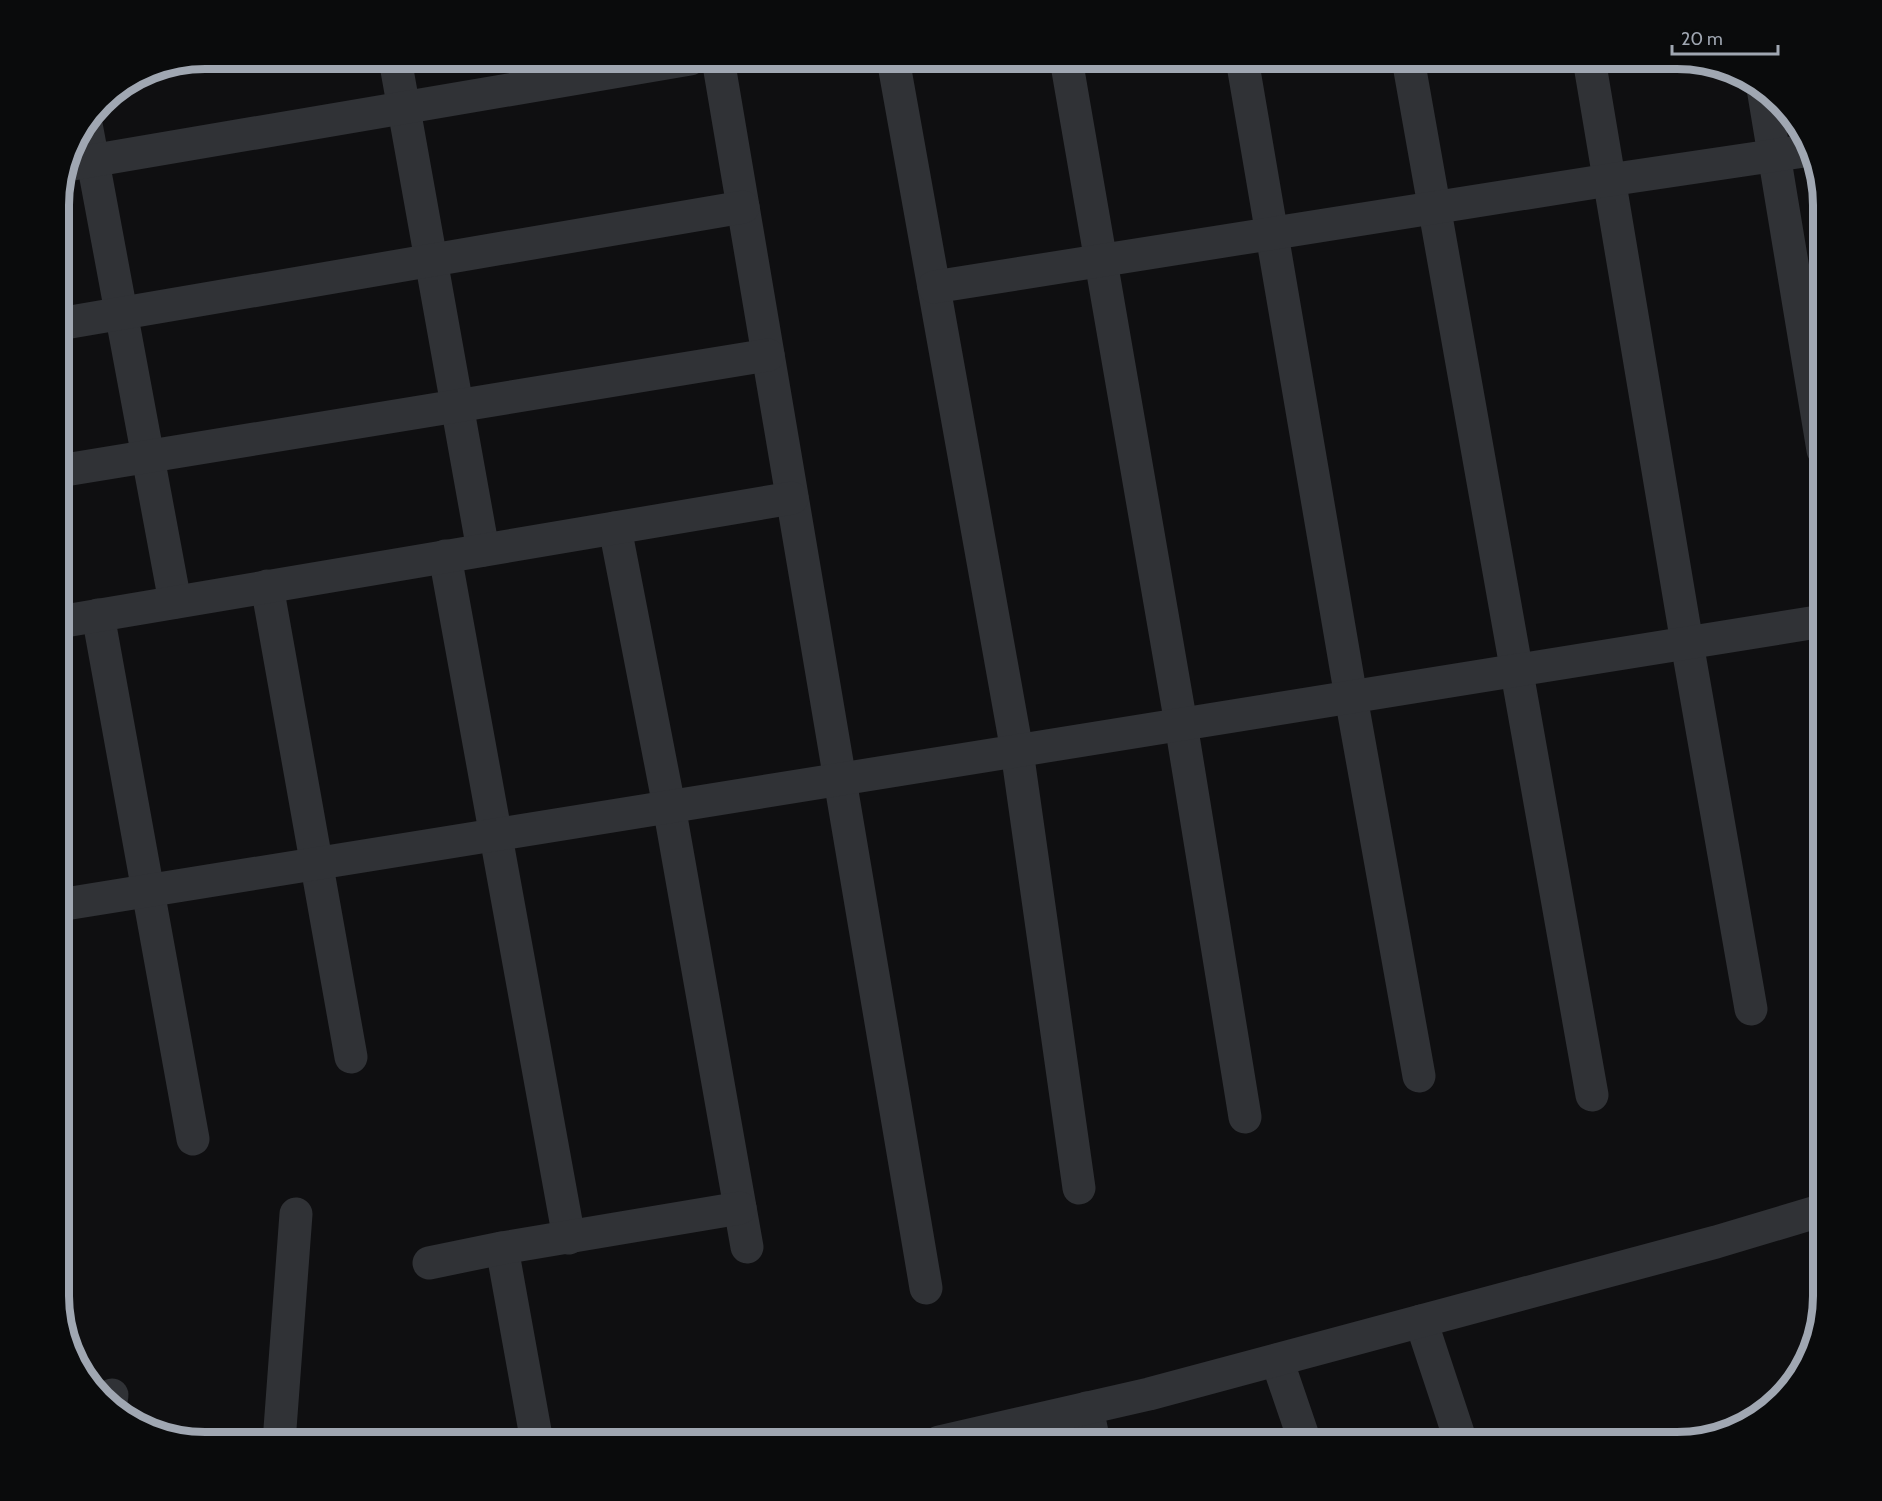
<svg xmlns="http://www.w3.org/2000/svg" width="1882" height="1501" viewBox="0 0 1882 1501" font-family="Cabin,sans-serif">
  <rect width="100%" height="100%" fill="#0f0f11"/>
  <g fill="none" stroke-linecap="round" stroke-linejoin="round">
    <g stroke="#303236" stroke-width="33">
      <path d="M395 59 483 550"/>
      <path d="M718 59 926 1288"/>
      <path d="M893 59 1017 751 1079 1188"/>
      <path d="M1066 59 1181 724 1245 1117"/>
      <path d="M1242 59 1351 697 1419 1076"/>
      <path d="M1408 59 1592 1095"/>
      <path d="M1589 59 1687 643 1751 1009"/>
      <path d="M1763 88 1823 450"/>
      <path d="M86 124 175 602"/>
      <path d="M67 165 690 59"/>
      <path d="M934 287 1609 180 1811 150"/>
      <path d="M59 324 743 207"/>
      <path d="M59 471 768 355"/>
      <path d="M615 528 669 806 747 1247"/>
      <path d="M445 556 569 1238"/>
      <path d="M267 586 351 1057"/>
      <path d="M98 615 193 1139"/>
      <path d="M59 622 792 498"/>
      <path d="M59 905 1823 621"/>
      <path d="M502 1248 537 1442"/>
      <path d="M429 1263 502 1248 740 1208"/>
      <path d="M1421 1321 1461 1442"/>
      <path d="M1277 1360 1305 1442"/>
      <path d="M110 1407 112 1395"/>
      <path d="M1087 1408 1094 1442"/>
      <path d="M279 1442 296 1214"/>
      <path d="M939 1442 1149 1394 1716 1242 1823 1210"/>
    </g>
  </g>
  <path d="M0 0H1882V1501H0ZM205 69H1677A136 136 0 0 1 1813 205V1296A136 136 0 0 1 1677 1432H205A136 136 0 0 1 69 1296V205A136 136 0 0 1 205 69Z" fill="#0a0b0c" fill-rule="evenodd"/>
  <path fill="none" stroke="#a0a7b2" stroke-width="8" d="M205 69H1677A136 136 0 0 1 1813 205V1296A136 136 0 0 1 1677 1432H205A136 136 0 0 1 69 1296V205A136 136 0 0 1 205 69Z"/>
  <path d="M1672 45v9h106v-9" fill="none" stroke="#a0a7b2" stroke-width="3"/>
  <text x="1681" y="45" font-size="18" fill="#a0a7b2" stroke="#0a0b0c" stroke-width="4.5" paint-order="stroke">20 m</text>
</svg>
